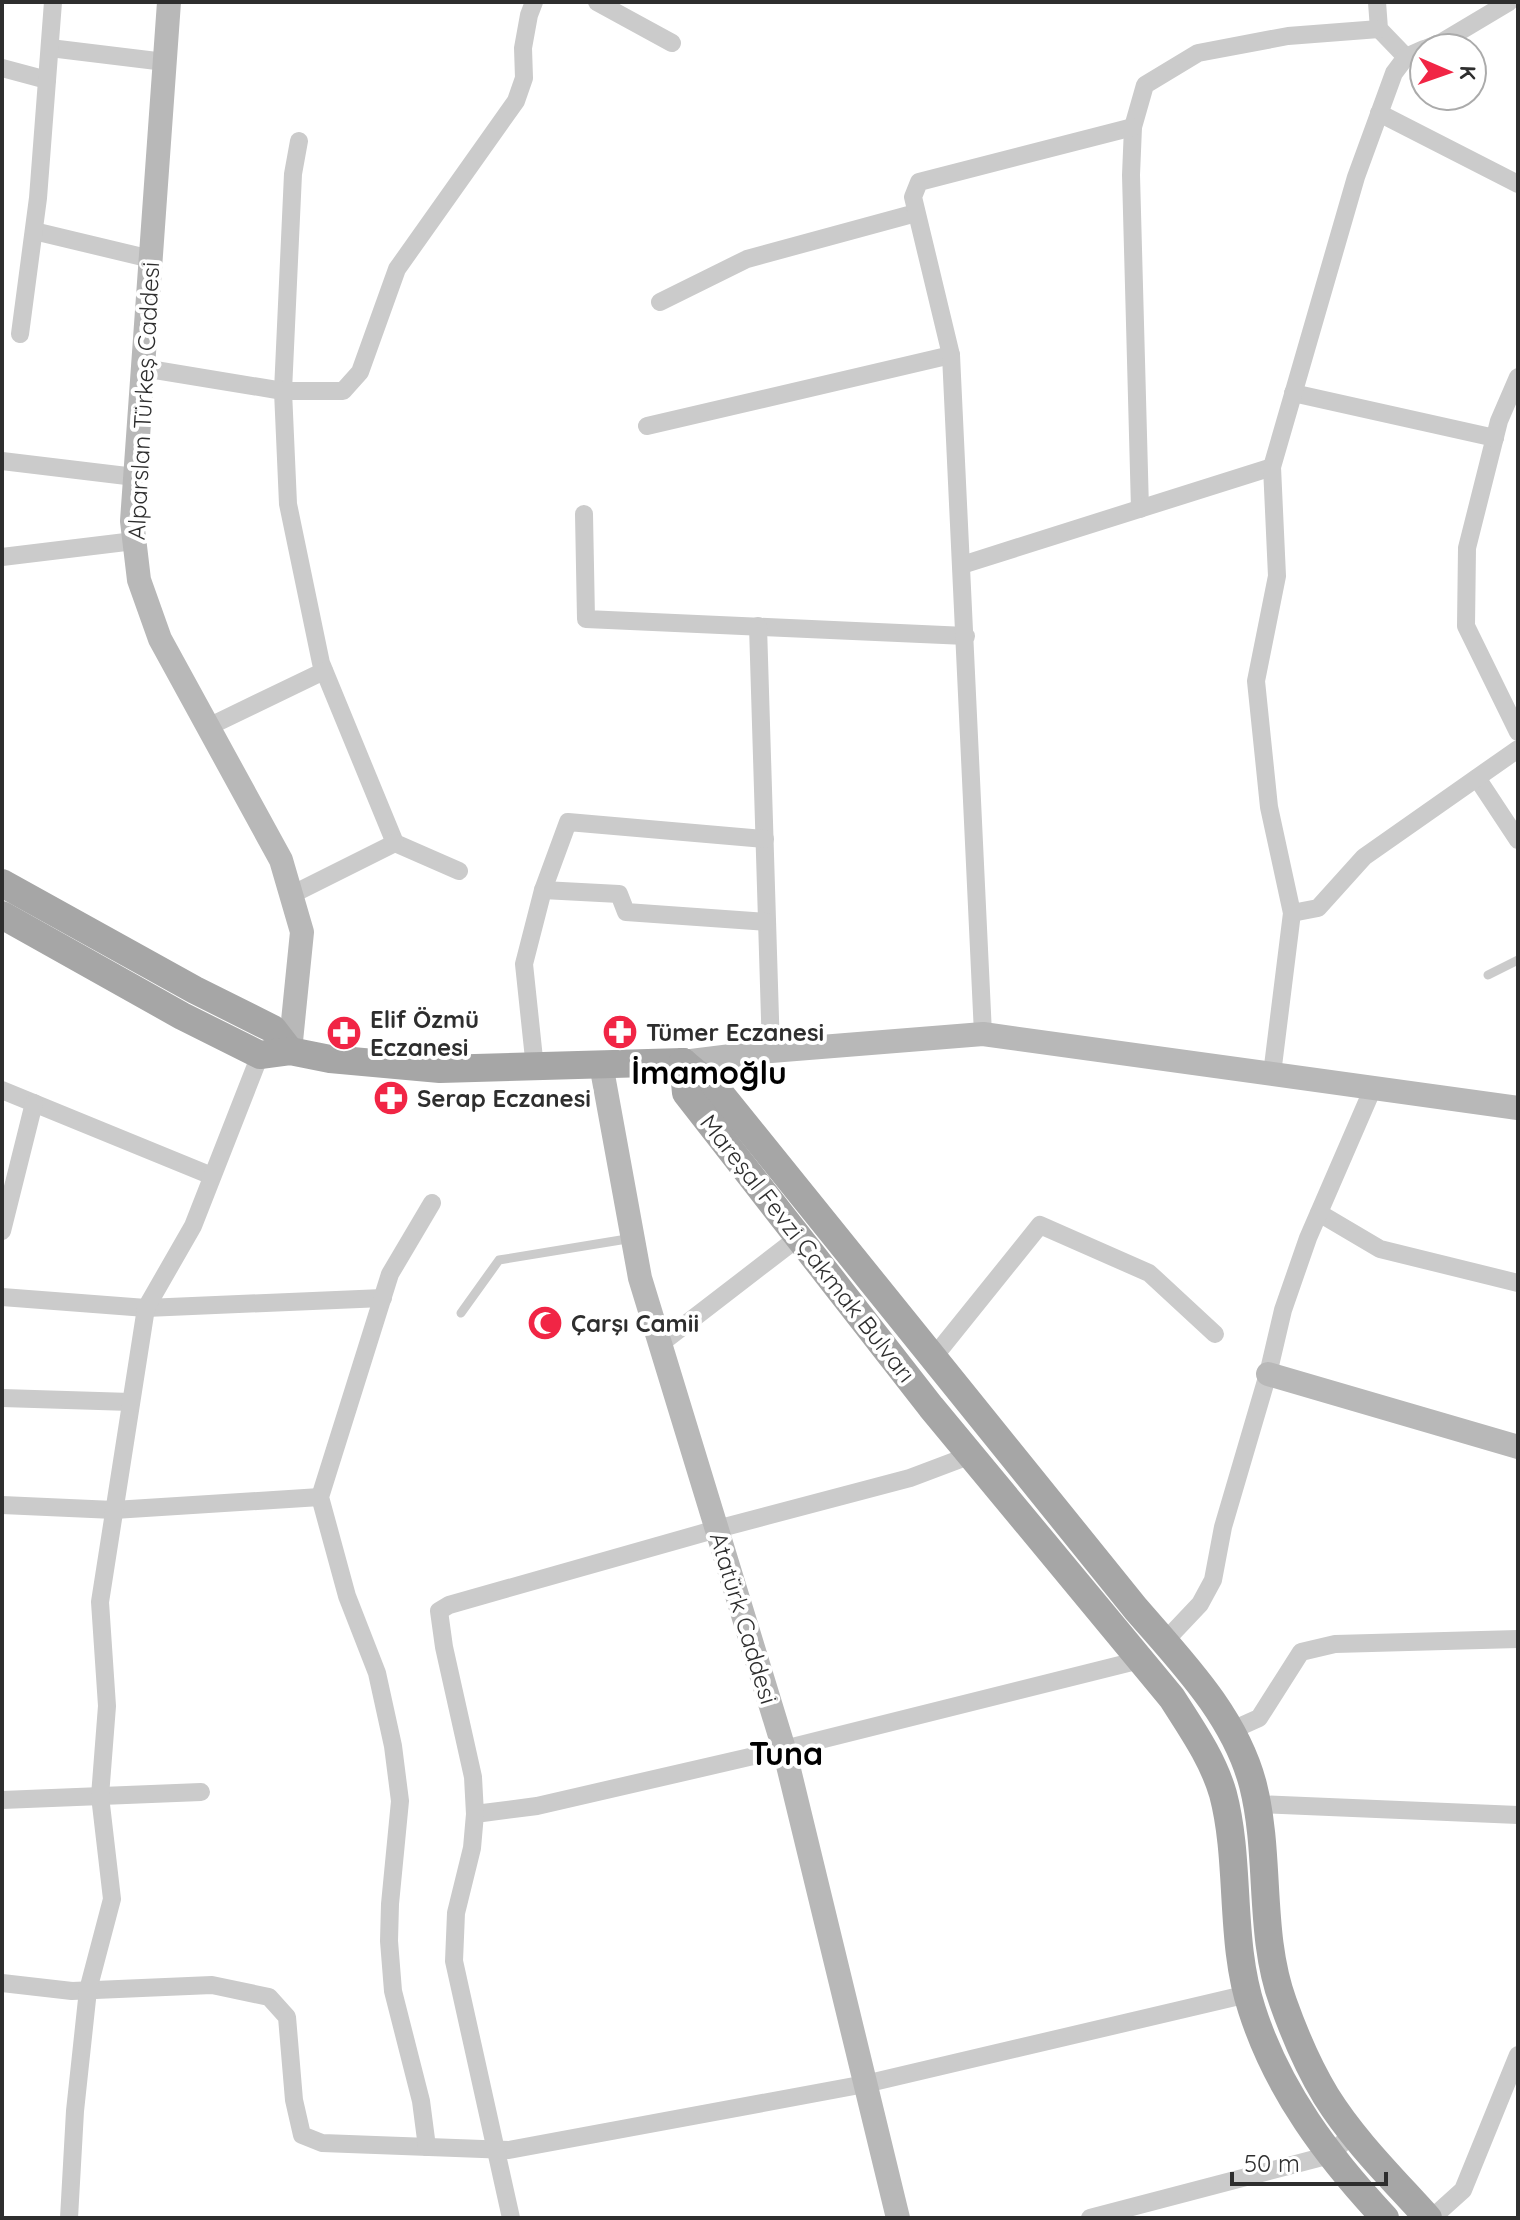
<svg xmlns="http://www.w3.org/2000/svg" width="1520" height="2220" viewBox="0 0 1520 2220" font-family="Quicksand,sans-serif">
  <rect width="100%" height="100%" fill="#fff"/>
  <g fill="none" stroke-linecap="round" stroke-linejoin="round">
    <g stroke="#cbcbcb" stroke-width="9">
      <path d="M1488 975 1518 960"/>
      <path d="M461 1313 499 1260 633 1238"/>
    </g>
    <g stroke="#cbcbcb" stroke-width="18">
      <path d="M597 2 672 43"/>
      <path d="M1377 2 1379 29 1406 57"/>
      <path d="M50 48 165 62"/>
      <path d="M1427 48 1442 42 1509 2"/>
      <path d="M2 68 47 80"/>
      <path d="M1379 113 1518 184"/>
      <path d="M299 141 293 174 283 391 288 504 321 663 395 843 459 871"/>
      <path d="M34 231 151 259"/>
      <path d="M660 302 747 259 916 213"/>
      <path d="M20 334 38 198 53 2"/>
      <path d="M143 368 283 391H343L360 372 397 269 516 101 524 78 523 48 529 15 534 2"/>
      <path d="M1518 377 1499 421 1467 548 1466 626 1518 732"/>
      <path d="M1293 393 1495 438"/>
      <path d="M647 426 951 355"/>
      <path d="M2 461 135 477"/>
      <path d="M1140 509 1131 175 1133 127 1145 85 1198 53 1288 36 1379 29"/>
      <path d="M584 514 586 619 966 636"/>
      <path d="M2 557 134 541"/>
      <path d="M962 565 1272 467"/>
      <path d="M758 626 771 1051"/>
      <path d="M208 727 324 671"/>
      <path d="M1477 778 1518 840"/>
      <path d="M543 890 619 894 626 912 767 922"/>
      <path d="M291 895 395 843"/>
      <path d="M1292 913 1318 908 1364 857 1518 749"/>
      <path d="M983 1034 951 355 913 197 919 182 1133 127"/>
      <path d="M535 1068 524 964 543 890 568 822 765 839"/>
      <path d="M1272 1074 1292 913 1269 807 1256 681 1277 576 1272 467 1356 177 1394 73 1406 57 1424 49"/>
      <path d="M2 1090 212 1176"/>
      <path d="M1319 1213 1380 1249 1518 1283"/>
      <path d="M2 1231 34 1103"/>
      <path d="M2 1297 146 1308 383 1298"/>
      <path d="M660 1344 799 1237"/>
      <path d="M933 1358 1040 1225 1149 1273 1215 1334"/>
      <path d="M2 1398 131 1402"/>
      <path d="M2 1505 114 1510 320 1497"/>
      <path d="M1165 1641 1200 1604 1213 1580 1223 1527 1268 1374 1283 1310 1308 1238 1373 1088"/>
      <path d="M1230 1731 1259 1718 1301 1652 1335 1644 1518 1639"/>
      <path d="M2 1800 201 1792"/>
      <path d="M1256 1804 1518 1815"/>
      <path d="M475 1814 537 1806 784 1749 1140 1660"/>
      <path d="M2 1983 72 1991 212 1985 269 1997 287 2017 294 2100 302 2135 322 2143 509 2150 865 2084 1248 1994"/>
      <path d="M427 2147 421 2101 393 1991 389 1941 390 1904 400 1801 393 1746 377 1673 347 1596 320 1497 390 1274 432 1203"/>
      <path d="M69 2218 75 2111 88 1990 112 1899 100 1796 107 1706 100 1602 146 1308 193 1226 260 1055"/>
      <path d="M511 2218 454 1961 456 1913 472 1848 475 1814 473 1777 444 1647 439 1611 449 1605 717 1529 910 1478 971 1455"/>
      <path d="M1090 2218 1330 2155 1353 2133"/>
      <path d="M1432 2218 1463 2190 1518 2055"/>
    </g>
    <g stroke="#b8b8b8" stroke-width="24">
      <path d="M169 2 132 521 139 580 160 639 281 860 302 932 290 1051"/>
      <path d="M683 1062 771 1051 983 1034 1518 1108"/>
      <path d="M601 1064 640 1278 784 1749 898 2218"/>
      <path d="M1268 1374 1518 1447"/>
    </g>
    <g stroke="#a6a6a6" stroke-width="28">
      <path d="M2 883 195 990 273 1029 290 1051"/>
      <path d="M2 915 182 1016 260 1055 290 1051 330 1059 440 1069 683 1062"/>
      <path d="M683 1062 719 1092 1136 1609C1182 1662 1235 1716 1253 1785 1271 1856 1258 1934 1283 2002 1294 2033 1309 2068 1326 2096 1354 2141 1393 2179 1428 2218"/>
      <path d="M683 1062 686 1093 931 1407 1172 1698C1191 1728 1213 1759 1223 1794 1241 1862 1229 1942 1252 2010 1278 2091 1328 2157 1385 2218"/>
    </g>
  </g>
  <defs>
    <symbol id="pharmacy-disc" viewBox="-11 -11 22 22"><circle r="9.5" fill="#f12545" stroke="#fff"/><path d="M-2-6h4v4h4v4h-4v4h-4v-4h-4v-4h4Z" fill="#fff"/></symbol>
    <symbol id="mosque-disc" viewBox="-11 -11 22 22"><circle r="9.5" fill="#f12545" stroke="#fff"/><path d="M3.5-4.9A6 6 0 1 0 3.5 4.9A5 5 0 1 1 3.5-4.9Z" fill="#fff"/></symbol>
  </defs>
  <g fill-rule="evenodd">
    <use href="#pharmacy-disc" x="600" y="1012" width="40" height="40"/>
    <use href="#pharmacy-disc" x="324" y="1013" width="40" height="40"/>
    <use href="#pharmacy-disc" x="371" y="1078" width="40" height="40"/>
    <use href="#mosque-disc" x="525" y="1303" width="40" height="40"/>
  </g>
  <g text-anchor="middle" dominant-baseline="central" stroke-width="8" stroke-linejoin="round" paint-order="stroke">
    <g font-size="24" fill="#2e2e2e" stroke="#fff">
      <text transform="translate(143 401) rotate(-87)">Alparslan Türkeş Caddesi</text>
      <text transform="translate(808 1248) rotate(52)">Mareşal Fevzi Çakmak Bulvarı</text>
      <text transform="translate(744 1618) rotate(73)">Atatürk Caddesi</text>
    </g>
    <g font-size="24" font-weight="bold" fill="#2e2e2e" stroke="#fff" text-anchor="start">
      <text x="370" y="1019">Elif Özmü<tspan x="370" dy="28">Eczanesi</tspan></text>
      <text x="646" y="1032">Tümer Eczanesi</text>
      <text x="417" y="1098">Serap Eczanesi</text>
      <text x="571" y="1323">Çarşı Camii</text>
    </g>
    <g font-size="32" font-weight="bold" fill="#000" stroke="#fff">
      <text x="709" y="1072">İmamoğlu</text>
      <text x="786" y="1753">Tuna</text>
    </g>
  </g>
  <rect width="1520" height="2220" fill="none" stroke="#2e2e2e" stroke-width="8"/>
  <g transform="translate(1448 72) rotate(92)"><circle r="38" fill="#ffffff" stroke="#ababab" stroke-width="2"/>
  <path d="M0-6L14 30L0 20L-14 30Z" fill="#f12545"/>
  <text y="-12" font-size="22" font-weight="bold" text-anchor="middle" fill="#2e2e2e">K</text>
  </g>
  <path d="M1232 2172v12h154v-12" fill="none" stroke="#2e2e2e" stroke-width="4"/>
  <text x="1244" y="2172" font-size="24" fill="#2e2e2e" stroke="#ffffff" stroke-width="6" paint-order="stroke">50 m</text>
</svg>
